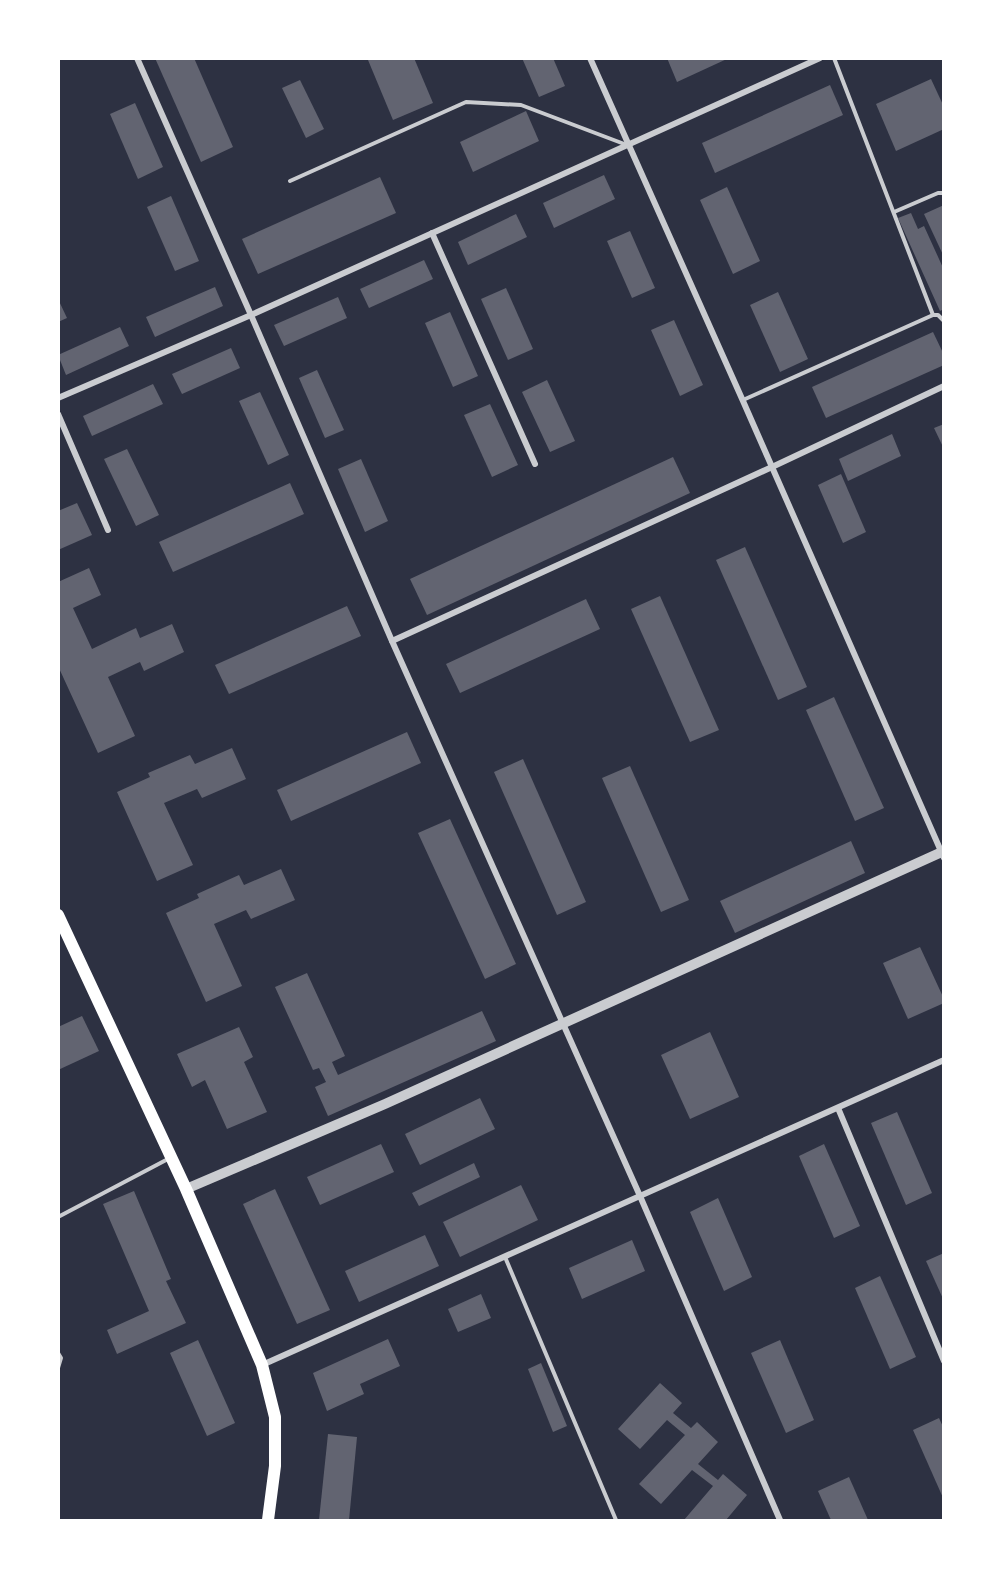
<svg xmlns="http://www.w3.org/2000/svg" width="1002" height="1579" viewBox="0 0 1002 1579" font-family="Georgia,serif">
  <rect width="100%" height="100%" fill="#2d3142"/>
  <g fill="#626471">
    <path d="M155 58H194L233 147 201 162Z"/>
    <path d="M372 58H414L433 103 393 120 368 60Z"/>
    <path d="M522 58H553L565 86 539 97Z"/>
    <path d="M667 58H729L677 82Z"/>
    <path d="M931 79 944 107V129L896 151 876 104Z"/>
    <path d="M300 80 324 129 306 138 282 88Z"/>
    <path d="M830 85 843 115 715 173 702 143Z"/>
    <path d="M135 103 163 167 138 179 110 114Z"/>
    <path d="M526 111 539 141 473 172 460 142Z"/>
    <path d="M604 175 615 199 554 228 543 203Z"/>
    <path d="M380 177 396 213 258 274 242 239Z"/>
    <path d="M727 187 760 261 733 274 700 200Z"/>
    <path d="M171 196 199 261 175 271 147 207Z"/>
    <path d="M944 205V257L924 214Z"/>
    <path d="M911 213 918 229 924 226 944 270V309L940 311 898 218Z"/>
    <path d="M516 214 527 237 468 265 458 242Z"/>
    <path d="M630 231 655 288 632 298 607 241Z"/>
    <path d="M424 260 433 279 369 308 360 289Z"/>
    <path d="M215 287 223 306 155 337 146 317Z"/>
    <path d="M506 288 533 349 508 360 481 299Z"/>
    <path d="M778 292 808 359 780 372 750 305Z"/>
    <path d="M338 297 347 318 284 346 274 325Z"/>
    <path d="M58 299 67 318 58 322Z"/>
    <path d="M450 312 478 376 453 387 425 323Z"/>
    <path d="M674 320 703 385 680 396 651 330Z"/>
    <path d="M120 327 129 346 66 375 58 355Z"/>
    <path d="M933 332 944 355V365L826 418 812 387Z"/>
    <path d="M231 348 240 368 182 394 172 374Z"/>
    <path d="M317 370 344 430 325 438 299 378Z"/>
    <path d="M547 380 575 441 550 452 522 392Z"/>
    <path d="M153 384 163 404 92 436 83 416Z"/>
    <path d="M260 392 289 455 268 465 239 401Z"/>
    <path d="M490 404 518 465 492 477 464 415Z"/>
    <path d="M944 424V449L934 428Z"/>
    <path d="M892 434 901 456 848 481 839 459Z"/>
    <path d="M127 449 159 515 136 526 104 459Z"/>
    <path d="M673 457 690 493 427 615 410 579Z"/>
    <path d="M361 459 388 521 365 532 338 469Z"/>
    <path d="M841 474 866 532 843 543 818 485Z"/>
    <path d="M290 483 304 514 173 572 159 542Z"/>
    <path d="M77 503 92 535 58 550V511Z"/>
    <path d="M745 547 807 687 778 700 716 560Z"/>
    <path d="M89 568 101 595 73 608 92 649 136 628 140 638 172 624 184 652 144 671 140 662 108 677 135 736 98 753 58 666V582Z"/>
    <path d="M660 596 719 730 690 742 631 609Z"/>
    <path d="M586 599 600 629 460 693 446 664Z"/>
    <path d="M347 606 361 636 229 694 215 665Z"/>
    <path d="M834 697 884 808 855 821 806 710Z"/>
    <path d="M407 732 421 763 291 821 277 790Z"/>
    <path d="M232 748 246 779 202 798 197 789 164 803 193 865 157 881 117 792 150 777 148 773 190 755 195 764Z"/>
    <path d="M523 759 586 902 557 915 494 772Z"/>
    <path d="M630 766 689 900 661 912 602 778Z"/>
    <path d="M450 819 516 964 485 979 418 833Z"/>
    <path d="M851 841 865 873 735 933 720 901Z"/>
    <path d="M281 869 295 900 251 919 246 910 214 924 242 986 206 1002 166 913 199 898 197 894 239 875 244 885Z"/>
    <path d="M920 947 944 999V1003L908 1019 883 963Z"/>
    <path d="M307 973 345 1056 332 1062 338 1075 482 1011 496 1041 328 1116 315 1087 326 1082 319 1068 313 1070 275 987Z"/>
    <path d="M82 1016 99 1051 58 1070V1027Z"/>
    <path d="M239 1027 253 1057 244 1062 267 1112 227 1129 205 1080 192 1087 177 1054Z"/>
    <path d="M710 1032 739 1097 690 1119 661 1055Z"/>
    <path d="M480 1098 495 1129 420 1165 405 1134Z"/>
    <path d="M897 1112 932 1193 906 1205 871 1123Z"/>
    <path d="M381 1144 394 1172 320 1205 307 1177Z"/>
    <path d="M824 1144 860 1226 834 1238 799 1156Z"/>
    <path d="M474 1163 480 1177 419 1206 412 1193Z"/>
    <path d="M521 1185 538 1220 460 1257 443 1222Z"/>
    <path d="M275 1189 330 1310 297 1324 243 1204Z"/>
    <path d="M134 1191 171 1279 166 1281 186 1323 117 1354 107 1330 149 1311 103 1204Z"/>
    <path d="M718 1198 752 1277 724 1291 690 1212Z"/>
    <path d="M425 1235 439 1266 359 1302 345 1271Z"/>
    <path d="M632 1240 645 1271 582 1299 569 1268Z"/>
    <path d="M944 1253V1301L926 1261Z"/>
    <path d="M880 1276 916 1357 890 1369 855 1288Z"/>
    <path d="M481 1294 491 1318 458 1332 448 1309Z"/>
    <path d="M388 1339 400 1366 360 1384 364 1394 327 1411 313 1373Z"/>
    <path d="M198 1340 235 1423 207 1436 170 1353Z"/>
    <path d="M780 1340 814 1420 786 1433 751 1353Z"/>
    <path d="M541 1363 567 1426 553 1432 528 1369Z"/>
    <path d="M660 1383 682 1403 673 1413 691 1428 697 1422 718 1442 698 1464 718 1480 723 1474 747 1495 726 1520H684L713 1486 692 1470 661 1504 639 1484 685 1435 667 1420 640 1449 618 1429Z"/>
    <path d="M939 1418 944 1429V1500L913 1430Z"/>
    <path d="M328 1434 357 1437 349 1520H319Z"/>
    <path d="M849 1477 868 1520H831L818 1491Z"/>
  </g>
  <g fill="none" stroke-linecap="round" stroke-linejoin="round">
    <g stroke="#caccd0" stroke-width="4">
      <path d="M834 58 933 315"/>
      <path d="M290 181 466 102 521 105 627 145"/>
      <path d="M894 212 938 193H944"/>
      <path d="M743 400 933 315H938L944 321"/>
      <path d="M58 1217 168 1159"/>
      <path d="M505 1257 616 1520"/>
      <path d="M58 1353 61 1358 58 1368"/>
    </g>
    <g stroke="#caccd0" stroke-width="6">
      <path d="M137 58 251 315 392 641 640 1196 780 1520"/>
      <path d="M590 58 743 401 944 858"/>
      <path d="M432 233 535 464"/>
      <path d="M58 398 251 315 820 58"/>
      <path d="M58 414 108 530"/>
      <path d="M392 641 772 467 944 386"/>
      <path d="M838 1108 944 1361"/>
      <path d="M262 1365 944 1060"/>
    </g>
    <path stroke="#caccd0" stroke-width="10" d="M186 1189 385 1104 944 851"/>
    <path stroke="#fff" stroke-width="12" d="M58 915 186 1189 262 1365 275 1417V1466L268 1520"/>
  </g>
  <rect width="1002" height="1579" fill="none" stroke="#ffffff" stroke-width="120"/>
</svg>
